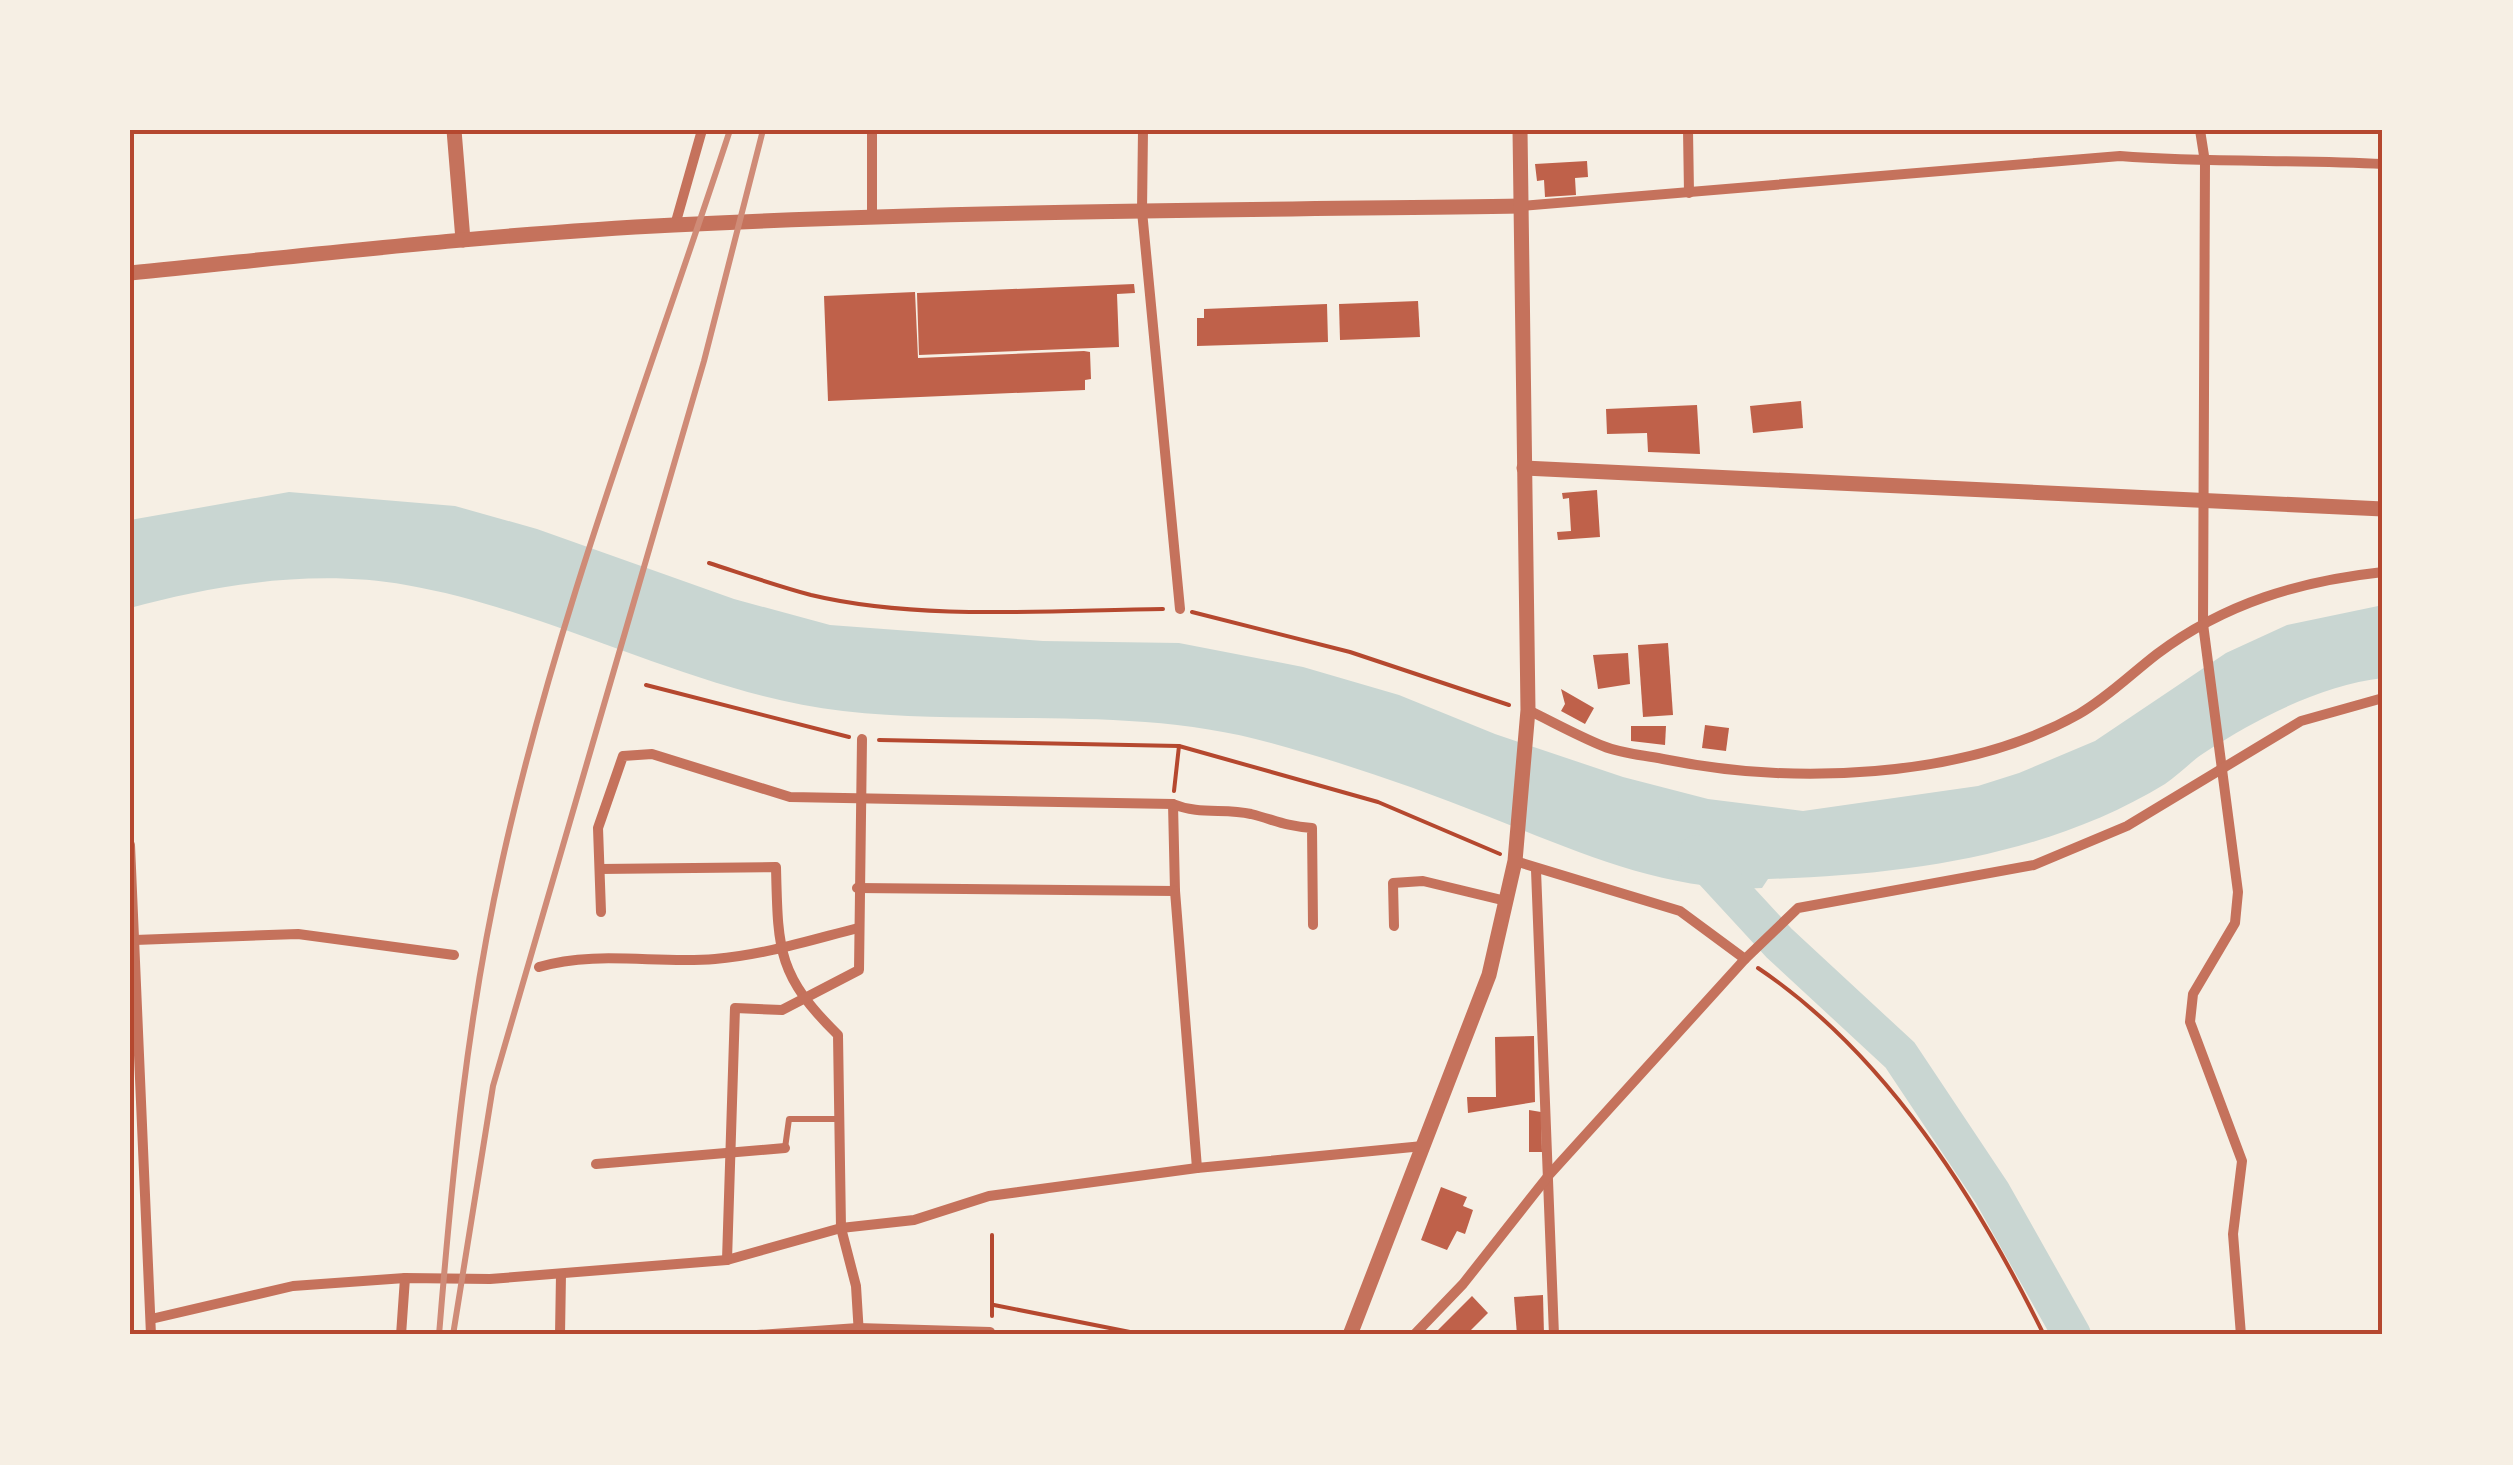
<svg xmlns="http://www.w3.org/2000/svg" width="2513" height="1465" viewBox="0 0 2513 1465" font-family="'Fira Sans',sans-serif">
  <rect width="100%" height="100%" fill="#f6efe4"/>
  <path fill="#c9d6d2" d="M289 492 455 506 537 529 734 599 830 625 1043 641 1179 643 1303 667 1399 695 1495 734 1623 777 1708 799 1803 811 1978 786 2019 773 2095 741 2226 653 2287 625 2383 605V678C2322 685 2258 718 2207 751 2192 760 2180 774 2165 784 2047 856 1904 875 1768 879L1762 888C1665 892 1576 851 1487 816 1416 788 1345 763 1271 743 1134 704 984 727 843 711 691 693 556 611 406 585 316 569 217 584 130 608V520Z"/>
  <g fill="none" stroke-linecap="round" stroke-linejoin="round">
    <path stroke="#c9d6d2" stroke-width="38" d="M1697 854 1779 943 1900 1055 1992 1193 2072 1335"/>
  </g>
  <g fill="#bf614a">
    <path d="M1587 161 1588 177 1575 178 1576 195 1545 197 1544 180 1537 181 1535 164Z"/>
    <path d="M1134 284 1135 293 1117 294 1119 347 919 355 917 293Z"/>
    <path d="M915 292 918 358 1084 351 1090 352 1091 379 1085 380V390L828 401 824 296Z"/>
    <path d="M1418 301 1420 337 1340 340 1339 304Z"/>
    <path d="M1327 304 1328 342 1197 346V318H1204V309Z"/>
    <path d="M1801 401 1803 428 1753 433 1750 406Z"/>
    <path d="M1697 405 1700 454 1648 452 1647 433 1607 434 1606 409Z"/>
    <path d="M1597 490 1600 537 1558 540 1557 532 1571 531 1569 498 1563 499 1562 493Z"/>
    <path d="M1668 643 1673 715 1643 717 1638 645Z"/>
    <path d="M1628 653 1630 684 1598 689 1593 655Z"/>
    <path d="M1561 689 1594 708 1585 724 1561 711 1565 704Z"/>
    <path d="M1705 725 1729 728 1726 751 1702 748Z"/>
    <path d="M1631 726H1666L1665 745 1631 741Z"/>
    <path d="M1534 1036 1535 1102 1468 1113 1467 1097H1496L1495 1037Z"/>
    <path d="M1529 1110 1541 1112 1542 1152H1529Z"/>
    <path d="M1441 1187 1467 1197 1463 1206 1473 1210 1465 1234 1457 1231 1447 1250 1421 1240Z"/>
    <path d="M1543 1295 1544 1335H1517L1514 1297Z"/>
    <path d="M1472 1296 1488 1313 1466 1335H1433Z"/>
  </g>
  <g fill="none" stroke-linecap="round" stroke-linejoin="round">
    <g stroke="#b5482f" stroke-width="4">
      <path d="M709 563C743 574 777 586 811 595 919 621 1053 610 1163 609"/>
      <path d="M1192 612 1350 652 1509 705"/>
      <path d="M646 685 849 737"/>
      <path d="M879 740 1179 746 1378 802 1500 854"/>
      <path d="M1174 791 1179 746"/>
      <path d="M1758 968C1886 1054 1977 1199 2044 1335"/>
      <path d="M992 1235V1316"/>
      <path d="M994 1305 1145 1335"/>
    </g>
    <path stroke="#c5725c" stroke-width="6" d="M785 1148 789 1119H838"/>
    <g stroke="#c5725c" stroke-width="10">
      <path d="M872 130V217"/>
      <path d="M1143 130 1142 211 1180 609"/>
      <path d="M1688 130 1689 193"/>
      <path d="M2200 130 2205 162 2203 624 2238 892 2235 923 2193 994 2190 1022 2242 1161 2233 1234 2241 1335"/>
      <path d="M1522 206 2120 156C2208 163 2295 159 2383 164"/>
      <path d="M675 225 702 130"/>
      <path d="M1528 710C1553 722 1578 736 1603 746 1622 754 1644 755 1663 759 1791 785 1962 780 2079 714 2108 697 2131 674 2157 654 2225 603 2300 581 2383 572"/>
      <path d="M1173 804 1175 891 1197 1168"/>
      <path d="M130 845 151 1335"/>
      <path d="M1515 861 1680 911 1745 959"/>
      <path d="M600 869 776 867C778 950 777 975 838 1035L841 1228 856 1286 859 1335"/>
      <path d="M1536 870 1554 1335"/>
      <path d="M857 888 1175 891"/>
      <path d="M601 912 598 828 623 756 652 754 790 797 1173 804C1199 815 1224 808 1251 814 1275 820 1284 826 1312 828L1313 925"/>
      <path d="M1394 926 1393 883 1423 881 1506 901"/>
      <path d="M135 940 298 934 454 955"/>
      <path d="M539 967C595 950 657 964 715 959 764 955 811 940 858 928"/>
      <path d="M596 1164 785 1148"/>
      <path d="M727 1260 735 1008 782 1010 859 970 862 739"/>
      <path d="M151 1319 293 1286 405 1278 490 1279 727 1260 841 1228 914 1220 989 1196 1197 1168 1423 1146"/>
      <path d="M401 1335 405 1278"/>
      <path d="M560 1335 561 1274"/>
      <path d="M757 1335 858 1328 990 1332"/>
      <path d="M1414 1335 1463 1284 1549 1175 1745 959 1798 908 2034 865 2127 826 2301 721 2383 698"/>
    </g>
    <g stroke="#c5725c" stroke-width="15">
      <path d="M454 130 463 240"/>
      <path d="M130 273C311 255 492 234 674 225 956 211 1239 210 1522 206"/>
      <path d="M1524 468 2383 509"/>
      <path d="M1350 1335 1489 975 1515 861 1528 710 1520 130"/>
    </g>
    <g stroke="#cf8b77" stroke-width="6">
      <path d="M439 1335C452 1176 467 1018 502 862 557 613 651 372 730 130"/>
      <path d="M453 1335 493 1086 704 361 763 130"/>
    </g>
  </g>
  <rect width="2513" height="1465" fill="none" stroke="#f6efe4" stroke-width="265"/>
  <rect x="132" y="132" width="2248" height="1200" fill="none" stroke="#b5482f" stroke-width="4"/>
</svg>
